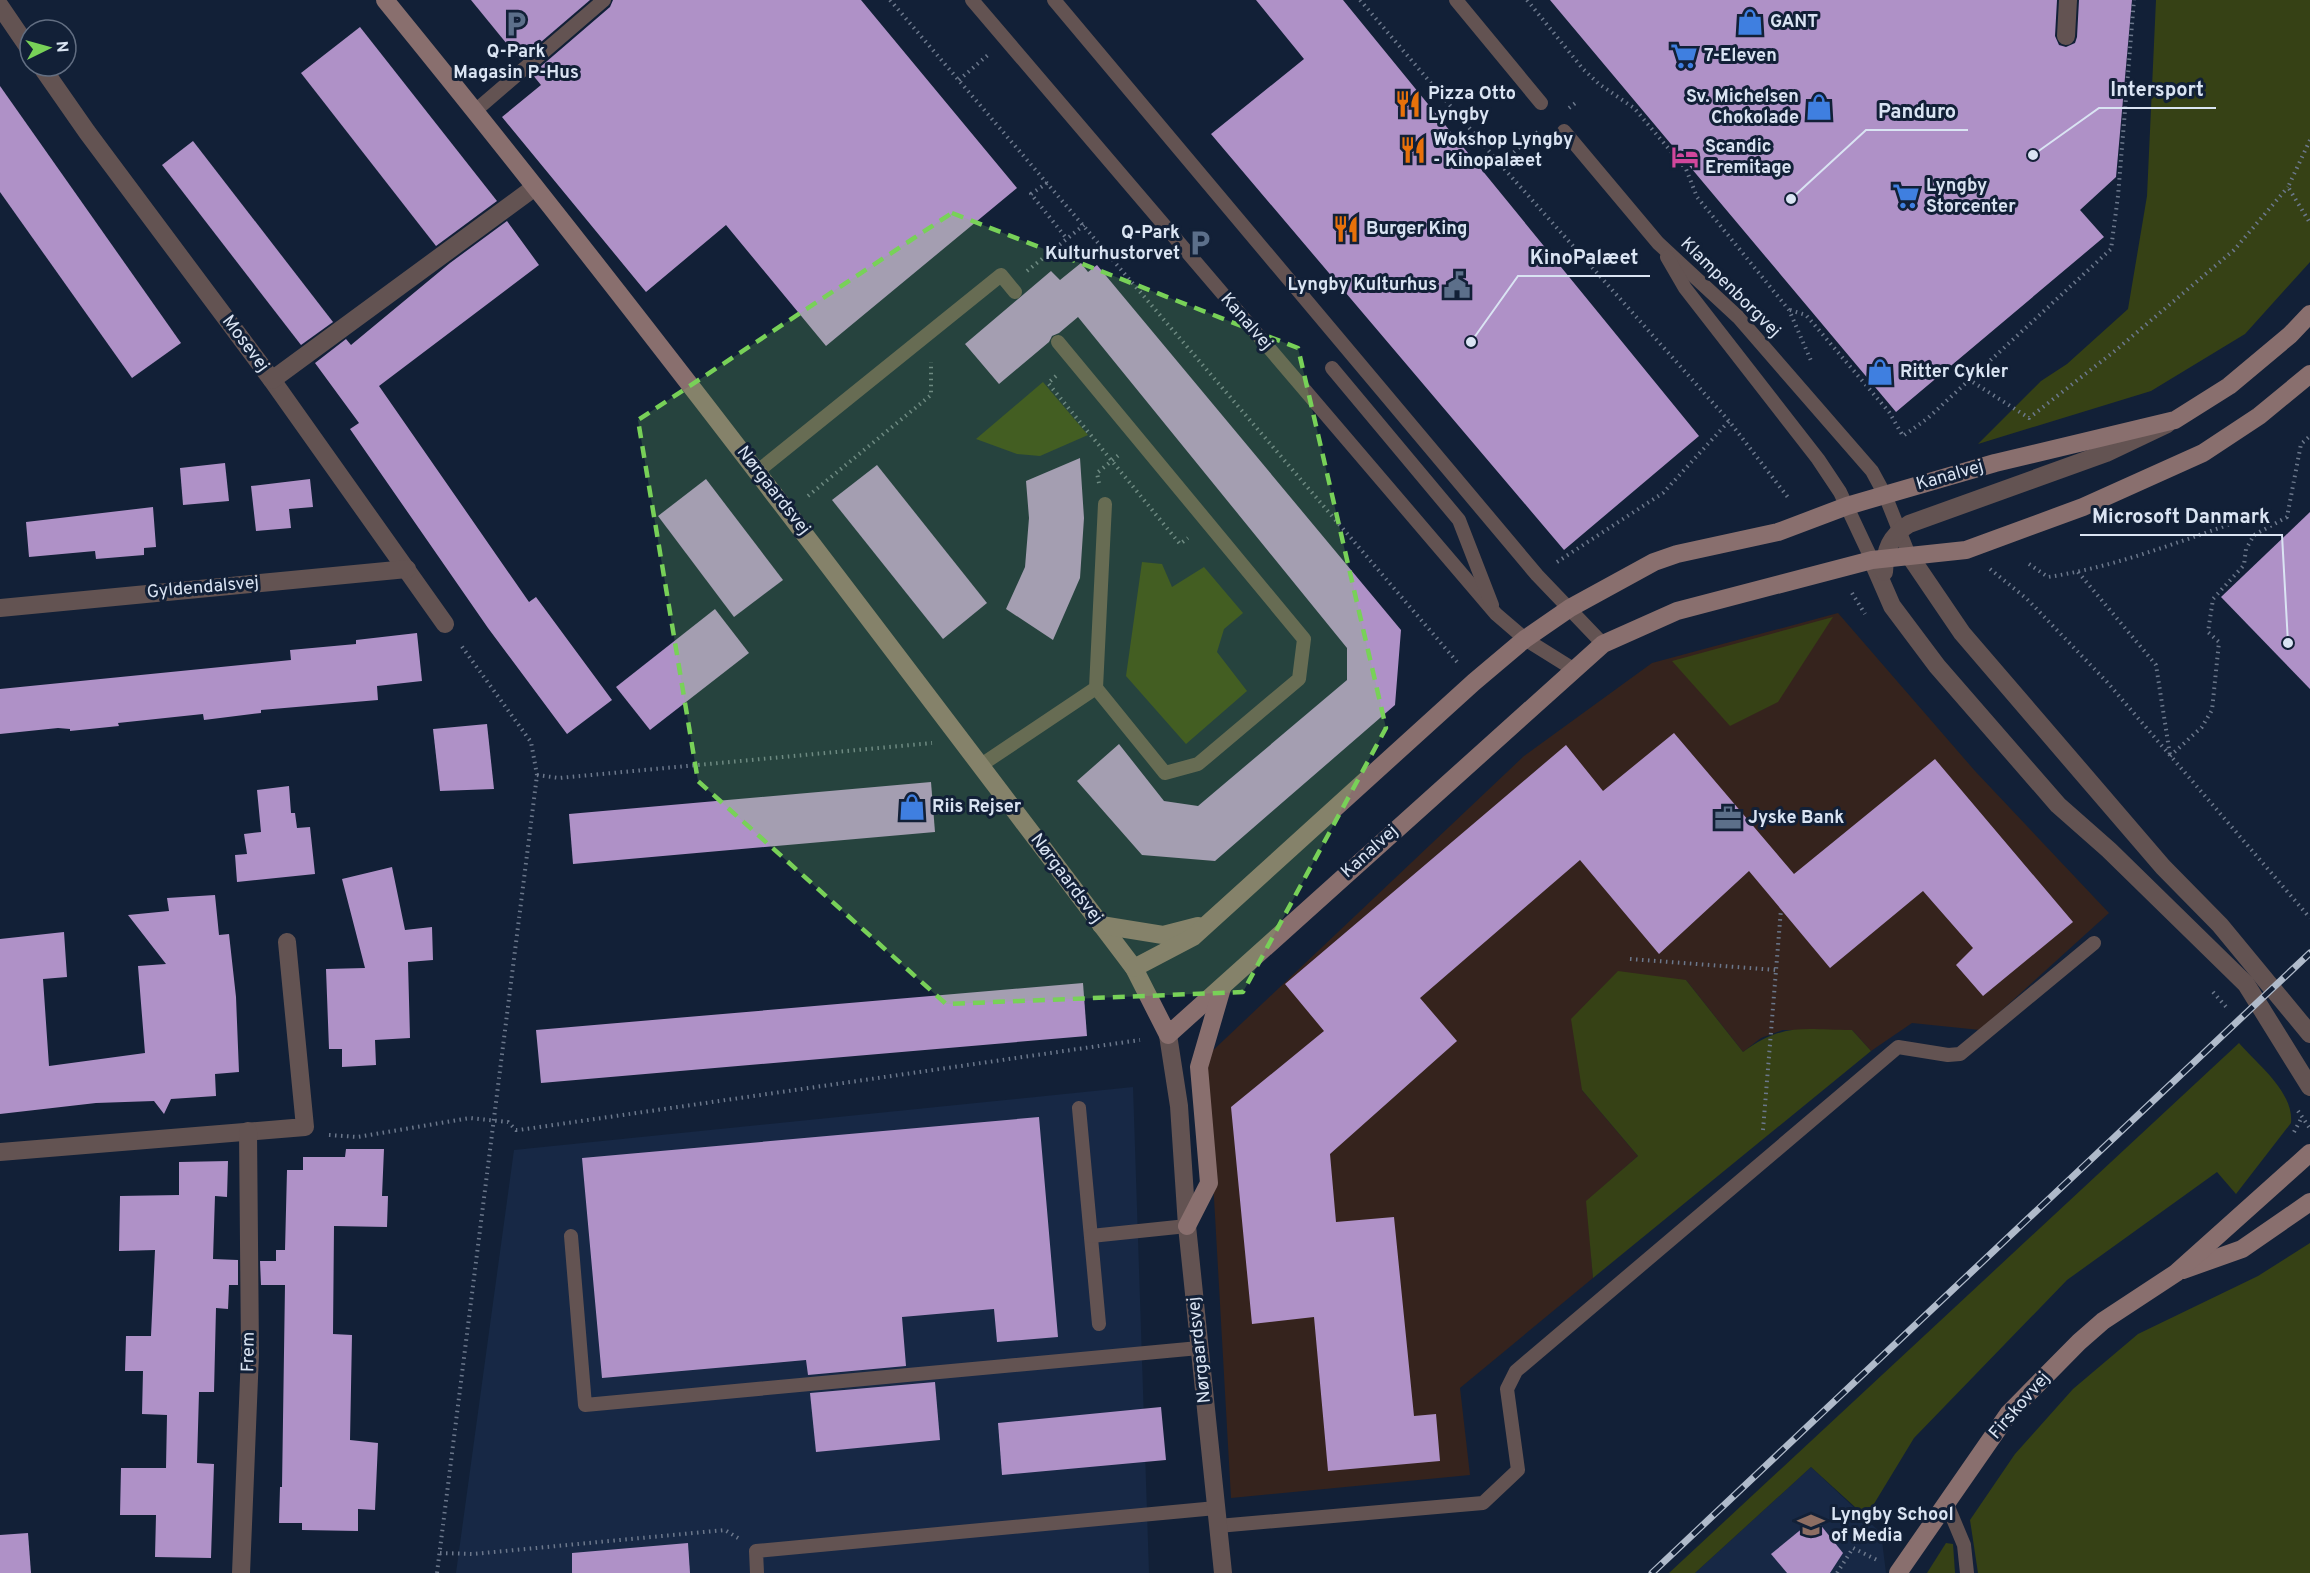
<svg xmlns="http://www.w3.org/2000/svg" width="2310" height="1573" viewBox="0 0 2310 1573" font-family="Overpass,sans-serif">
  <rect width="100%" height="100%" fill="#122037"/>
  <path fill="#35231d" d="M1838 613 1975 771 2109 913 1980 1030 1912 1023 1871 1051 1852 1030H1783L1761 1038 1743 1052 1686 980 1582 1090 1638 1156 1587 1201 1593 1278 1460 1388 1470 1475 1231 1498 1206 1057 1524 756 1652 663Z"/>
  <g fill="#172845">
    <path d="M1133 1087 1149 1573H456L514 1150Z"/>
    <path d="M1811 1467 1881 1533 1886 1573H1695Z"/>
  </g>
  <g fill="#364115">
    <path d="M2156 0H2310V262L2245 334 2151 391 1978 444 2041 381 2067 364 2128 309 2147 196Z"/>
    <path d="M1043 382 1088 435 1040 456 1017 454 976 439Z"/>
    <path d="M1142 562 1162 564 1172 587 1204 567 1243 613 1224 629 1217 652 1247 691 1186 744 1126 676Z"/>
    <path d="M1833 617 1778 702 1730 726 1672 661Z"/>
    <path d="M1618 971 1686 980 1743 1052C1784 1022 1804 1030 1852 1030L1871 1051 1593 1278 1586 1201 1638 1156 1582 1090 1571 1019Z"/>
    <path d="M2239 1043C2258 1065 2294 1092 2291 1123L2236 1194 2217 1172 2067 1280 1914 1438 1866 1517 1811 1467 1695 1573H1669Z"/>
    <path d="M2310 1243V1573H1978L1970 1520 2015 1454 2073 1389 2138 1334 2258 1276Z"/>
    <path d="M1946 1543 1953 1544 1955 1573H1927Z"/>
  </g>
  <g fill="#af91c7">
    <path d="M471 0H590L520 60Z"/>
    <path d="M613 0H861L1017 188 826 346 726 225 646 292 502 117 541 85 532 74 610 7Z"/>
    <path d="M1256 0H1343L1699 436 1564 550 1211 134 1304 59Z"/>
    <path d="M1550 0H2057L2055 36 2059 45 2066 47 2075 43 2077 37 2079 0H2132L2116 177 2080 210 2104 237 1896 412Z"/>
    <path d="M360 27 497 201 436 246 301 73Z"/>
    <path d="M0 86 181 343 132 378 0 192Z"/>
    <path d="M193 141 333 322 301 345 162 165Z"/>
    <path d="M507 221 539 265 379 386 529 602 536 597 612 700 567 734 488 628 350 429 359 423 315 363 346 339 351 345 450 263Z"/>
    <path d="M1081 263 1088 272 1097 265 1401 630 1395 705 1215 861 1142 855 1077 781 1119 744 1164 801 1198 806 1347 680V648L1078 317 1059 333 1052 336 1049 342 999 384 965 344 1051 271 1060 280Z"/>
    <path d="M1080 458 1084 518 1080 578 1053 640 1006 609 1025 567 1029 518 1026 481Z"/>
    <path d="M225 463 229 501 183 505 180 468Z"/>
    <path d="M877 465 987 603 943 639 832 500Z"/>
    <path d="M310 479 313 507 289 509 291 528 256 531 251 486Z"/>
    <path d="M706 479 783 580 734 617 658 516Z"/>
    <path d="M153 507 156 547 144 548V555L96 559 95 551 29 557 26 522Z"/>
    <path d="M2310 512V689L2221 597Z"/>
    <path d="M715 609 749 653 650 730 616 687Z"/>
    <path d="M417 633 422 681 377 686 378 700 261 710V713L204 720 203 714 118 723 119 726 70 731V729L58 728 0 734V689L291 660 290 650 356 644V640Z"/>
    <path d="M487 724 494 789 440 791 433 729Z"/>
    <path d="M1674 733 1794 874 1935 759 2073 922 1983 996 1956 965 1973 948 1923 891 1830 968 1749 871 1659 954 1580 860 1420 998 1457 1041 1330 1154 1336 1222 1394 1217 1414 1416 1436 1414 1440 1461 1328 1471 1314 1317 1252 1324 1231 1107 1324 1031 1285 984 1566 745 1603 791Z"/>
    <path d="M931 782 935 832 573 864 569 814Z"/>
    <path d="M289 786 291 813H295L297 828 310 827 315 874 237 882 235 855 247 854 244 834 261 832 257 790Z"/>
    <path d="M392 867 405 930 432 927 433 960 408 962 410 1038 375 1040 376 1065 342 1067V1049H329L326 969 365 968 342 879Z"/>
    <path d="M215 895 219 935 229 934 236 997 239 1072 215 1074 216 1096 171 1099 164 1114 154 1101 96 1103 0 1114V939L64 932 67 977 43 979 49 1066 145 1053 138 966 166 964 128 915 169 911 167 898Z"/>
    <path d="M1083 983 1087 1036 541 1083 536 1030Z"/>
    <path d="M1039 1117 1058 1337 997 1342 994 1309 902 1317 906 1366 808 1375 806 1360 602 1378 582 1158Z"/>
    <path d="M346 1149H384L382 1196H388L387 1227 334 1226 333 1334 352 1335 350 1440 378 1443 375 1510 358 1509V1531L302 1530V1523H279L280 1487H282L285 1285H261L260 1261H276V1250H285L287 1170H303V1157H345Z"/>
    <path d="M228 1161 227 1197 215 1196 213 1259 238 1260V1285H229L228 1309 216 1308 214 1392H199L197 1463 214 1464 211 1558 155 1557 156 1515H120L121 1468H166L167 1415 142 1414 143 1371H125L126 1336H151L155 1250 119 1251 120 1196 179 1195V1162Z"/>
    <path d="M935 1382 940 1440 816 1452 810 1393Z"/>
    <path d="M1161 1407 1166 1460 1002 1475 998 1423Z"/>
    <path d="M1815 1518 1843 1553 1830 1573H1787L1771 1554Z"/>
    <path d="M28 1533 31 1573H0V1535Z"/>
    <path d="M688 1543 690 1573H572V1553Z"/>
  </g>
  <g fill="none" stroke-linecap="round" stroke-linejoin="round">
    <g stroke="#6c788c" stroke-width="4" stroke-dasharray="1.5 4.5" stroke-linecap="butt">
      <path d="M890 0 1458 663"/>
      <path d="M1360 0 1500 164 1729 421 1790 500"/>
      <path d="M1527 0 1583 69 1599 84 1634 108 1686 169 1697 197 1789 310 1812 363"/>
      <path d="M959 80 989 54"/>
      <path d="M1569 108 1578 101"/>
      <path d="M2310 140 2288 187 2310 223"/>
      <path d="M1500 164 1539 131"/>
      <path d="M1047 183 1031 194 1067 239"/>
      <path d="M1027 271 1084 225"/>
      <path d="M1790 310 1806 315 1889 412 1903 436 1928 418 2111 249 2118 196 2134 0"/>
      <path d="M1056 376 1048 383 1180 544 1188 538"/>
      <path d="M1968 379 2029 418 2116 350 2234 250 2288 187"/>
      <path d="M1099 483 1097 473 1120 454"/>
      <path d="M808 496 931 395V362"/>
      <path d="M1557 562 1663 493 1729 421"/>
      <path d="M2029 564 2048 577C2115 567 2178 542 2242 520"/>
      <path d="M1990 569 2027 599 2107 682 2310 918"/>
      <path d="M2078 572 2156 665 2170 755"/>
      <path d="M1852 593 1865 614"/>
      <path d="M2170 756 2202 727 2212 710 2219 642 2208 632 2213 599 2244 565 2246 549 2254 535 2287 517 2301 444 2310 436"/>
      <path d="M537 775 559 778 932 743"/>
      <path d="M1630 959 1776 970"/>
      <path d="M2213 992 2228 1009"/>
      <path d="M2298 1111 2309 1127"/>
      <path d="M1763 1130 1781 909"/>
      <path d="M2294 1132 2302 1117"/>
      <path d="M329 1135 358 1137 470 1118 508 1122 516 1130H519L1140 1040"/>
      <path d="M440 1553 473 1554 725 1530 738 1538"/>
      <path d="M437 1573 537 775 531 742 460 644"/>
      <path d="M1837 1573 1853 1548 1877 1560"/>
    </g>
    <g stroke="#635352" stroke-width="14">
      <path d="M972 0 1496 614 1525 639 1573 669"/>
      <path d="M1054 0 1537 575 1603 644"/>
      <path d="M1456 0 1541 103"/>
      <path d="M475 111 604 0"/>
      <path d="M1564 131 1658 243 1738 317 1872 471 1885 495 1909 555"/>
      <path d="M1667 257 1685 288 1818 459 1840 492 1872 560"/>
      <path d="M1058 342 1304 639 1299 679 1198 764 1165 773 1096 688"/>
      <path d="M1332 368 1459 520 1492 605"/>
      <path d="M758 471 1001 275 1015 292"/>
      <path d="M981 765 1096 688 1105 504"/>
      <path d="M1079 1108 1099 1324"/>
      <path d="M571 1236 585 1405 1199 1348"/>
      <path d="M1091 1236 1187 1226"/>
      <path d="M1946 1502 1964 1545 1967 1573"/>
      <path d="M1218 1526 1483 1503 1518 1470 1507 1389 1516 1371 1898 1047 1948 1055 1960 1054 2094 943"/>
      <path d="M757 1573 756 1551 1216 1508"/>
    </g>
    <g stroke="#635352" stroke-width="18">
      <path d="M0 6 30 50"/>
      <path d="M2066 36 2068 0"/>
      <path d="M41 66 87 132 272 380 445 624"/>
      <path d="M272 380 535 187"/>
      <path d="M1909 555 1962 633 2163 867 2220 925 2310 1034"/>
      <path d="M1872 560 1892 606 1937 666 2058 805 2109 850 2246 984 2310 1087"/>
      <path d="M1884 572C1885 550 1890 536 1909 524L2106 453 2167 424"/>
      <path d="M0 608 407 569"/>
      <path d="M1168 1035 1179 1106 1187 1226 1223 1573"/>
      <path d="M0 1152 305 1127 287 942"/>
      <path d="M241 1573 250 1354 248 1131"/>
    </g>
    <g stroke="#896f6e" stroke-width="18">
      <path d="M385 0C643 316 887 643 1134 968L1168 1035 1603 644 1677 611 1872 560 1966 550 2083 507 2203 453 2259 416 2310 374"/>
      <path d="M1101 925 1163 935 1198 926"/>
      <path d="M1134 968 1193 937 1474 682 1525 639 1570 608 1654 562 1677 554 1778 532 1847 506 1995 463 2175 420 2229 386 2290 335 2310 314"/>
      <path d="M1187 1226 1209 1183 1199 1067 1222 988"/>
      <path d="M2183 1270 2242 1249 2310 1202"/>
      <path d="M1898 1573 2009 1413 2079 1342 2103 1321 2176 1273 2310 1153"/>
    </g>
    <defs>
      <path id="rail" d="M1652 1573 2310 953"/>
    </defs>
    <use href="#rail" stroke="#afbaca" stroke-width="7"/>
    <use href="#rail" stroke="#122037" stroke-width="4.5" stroke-dasharray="14" stroke-linecap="butt"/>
  </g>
  <path fill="#78d158" fill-opacity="0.2" stroke="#78d158" stroke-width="4.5" stroke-dasharray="12 8" stroke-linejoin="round" d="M952 213 1298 348 1386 728 1243 992 946 1004 698 781 638 420Z"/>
  <defs>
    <symbol id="shop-bare" viewBox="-9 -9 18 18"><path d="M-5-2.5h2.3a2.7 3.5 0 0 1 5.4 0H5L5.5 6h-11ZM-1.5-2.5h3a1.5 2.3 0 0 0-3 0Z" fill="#3f7fe0" stroke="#122037" stroke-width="2.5" paint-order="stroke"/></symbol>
    <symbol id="parking-bare" viewBox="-9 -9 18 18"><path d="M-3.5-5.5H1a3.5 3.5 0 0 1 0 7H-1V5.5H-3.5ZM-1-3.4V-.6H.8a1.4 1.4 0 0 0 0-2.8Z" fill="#5c6f8a" stroke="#122037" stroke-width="2.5" paint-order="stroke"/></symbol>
    <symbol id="supermarket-bare" viewBox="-9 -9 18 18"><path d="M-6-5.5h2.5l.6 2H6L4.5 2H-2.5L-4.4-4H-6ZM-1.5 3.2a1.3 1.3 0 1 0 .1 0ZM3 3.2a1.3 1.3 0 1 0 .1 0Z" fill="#3f7fe0" stroke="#122037" stroke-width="2.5" paint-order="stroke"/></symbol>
    <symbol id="restaurant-bare" viewBox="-9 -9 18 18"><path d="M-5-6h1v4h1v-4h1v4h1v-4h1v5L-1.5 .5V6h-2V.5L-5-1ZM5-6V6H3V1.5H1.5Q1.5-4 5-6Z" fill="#e8710a" stroke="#122037" stroke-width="2.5" paint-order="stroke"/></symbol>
    <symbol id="hotel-bare" viewBox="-9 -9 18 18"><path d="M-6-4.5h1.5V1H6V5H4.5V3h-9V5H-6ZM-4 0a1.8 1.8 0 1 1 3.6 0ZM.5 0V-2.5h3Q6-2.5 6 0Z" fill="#d1479c" stroke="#122037" stroke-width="2.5" paint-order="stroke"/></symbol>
    <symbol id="civic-bare" viewBox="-9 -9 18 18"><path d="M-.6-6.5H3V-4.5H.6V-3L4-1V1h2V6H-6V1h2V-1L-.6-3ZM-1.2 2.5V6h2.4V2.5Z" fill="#5c6f8a" stroke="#122037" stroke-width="2.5" paint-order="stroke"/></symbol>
    <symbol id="office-bare" viewBox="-9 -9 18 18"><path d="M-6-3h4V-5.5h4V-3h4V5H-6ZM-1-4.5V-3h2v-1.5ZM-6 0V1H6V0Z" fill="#5c6f8a" stroke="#122037" stroke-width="2.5" paint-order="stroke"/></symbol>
    <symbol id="school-bare" viewBox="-9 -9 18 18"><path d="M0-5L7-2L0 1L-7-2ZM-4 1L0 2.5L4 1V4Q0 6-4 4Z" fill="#8d6e63" stroke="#122037" stroke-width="2.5" paint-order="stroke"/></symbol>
  </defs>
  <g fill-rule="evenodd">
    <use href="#shop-bare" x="1731" y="3" width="38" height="38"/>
    <use href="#parking-bare" x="497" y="5" width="38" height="38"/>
    <use href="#supermarket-bare" x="1665" y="37" width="38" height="38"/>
    <use href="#restaurant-bare" x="1389" y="85" width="38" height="38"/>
    <use href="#shop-bare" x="1800" y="88" width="38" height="38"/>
    <use href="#restaurant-bare" x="1394" y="131" width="38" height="38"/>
    <use href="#hotel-bare" x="1666" y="138" width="38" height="38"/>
    <use href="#supermarket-bare" x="1887" y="177" width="38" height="38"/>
    <use href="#restaurant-bare" x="1327" y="210" width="38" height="38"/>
    <use href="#parking-bare" x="1181" y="224" width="38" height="38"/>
    <use href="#civic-bare" x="1438" y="266" width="38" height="38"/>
    <use href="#shop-bare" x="1861" y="353" width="38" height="38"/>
    <use href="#shop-bare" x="893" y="788" width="38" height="38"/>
    <use href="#office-bare" x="1709" y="799" width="38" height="38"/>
    <use href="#school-bare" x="1792" y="1506" width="38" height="38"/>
  </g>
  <g text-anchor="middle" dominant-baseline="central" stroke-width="6" stroke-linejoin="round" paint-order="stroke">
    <g font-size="18" font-weight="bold" fill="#dae4f3" stroke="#122037" text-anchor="start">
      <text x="1770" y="22">GANT</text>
      <text x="516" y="52" text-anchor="middle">Q-Park<tspan x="516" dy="21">Magasin P-Hus</tspan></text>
      <text x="1704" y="56">7-Eleven</text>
      <text x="1428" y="94">Pizza Otto<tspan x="1428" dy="21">Lyngby</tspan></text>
      <text x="1799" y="97" text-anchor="end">Sv. Michelsen<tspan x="1799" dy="21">Chokolade</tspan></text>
      <text x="1433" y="140">Wokshop Lyngby<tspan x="1433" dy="21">- Kinopalæet</tspan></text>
      <text x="1705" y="147">Scandic<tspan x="1705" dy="21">Eremitage</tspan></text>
      <text x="1926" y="186">Lyngby<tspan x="1926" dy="21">Storcenter</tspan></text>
      <text x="1366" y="229">Burger King</text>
      <text x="1180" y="233" text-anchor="end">Q-Park<tspan x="1180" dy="21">Kulturhustorvet</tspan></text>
      <text x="1437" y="285" text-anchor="end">Lyngby Kulturhus</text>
      <text x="1900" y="372">Ritter Cykler</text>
      <text x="932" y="807">Riis Rejser</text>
      <text x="1748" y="818">Jyske Bank</text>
      <text x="1831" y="1515">Lyngby School<tspan x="1831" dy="21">of Media</tspan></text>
    </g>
    <g font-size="18" fill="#dae4f3" stroke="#122037">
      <text transform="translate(1730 288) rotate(45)">Klampenborgvej</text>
      <text transform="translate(1246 322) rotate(49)">Kanalvej</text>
      <text transform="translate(245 344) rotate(53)">Mosevej</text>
      <text transform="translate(1950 476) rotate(-16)">Kanalvej</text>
      <text transform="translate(773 491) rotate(52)">Nørgaardsvej</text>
      <text transform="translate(203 588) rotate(-5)">Gyldendalsvej</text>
      <text transform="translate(1370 852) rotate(-42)">Kanalvej</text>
      <text transform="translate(1066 879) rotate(53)">Nørgaardsvej</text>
      <text transform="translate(1200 1350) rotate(-96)">Nørgaardsvej</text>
      <text transform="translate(249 1352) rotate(-89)">Frem</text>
      <text transform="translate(2020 1406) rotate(-49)">Firskovvej</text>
    </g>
  </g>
  <path fill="none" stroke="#dae4f3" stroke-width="2" d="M2033 155L2099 108H2216M1791 199L1866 130H1968M1471 342L1518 276H1650M2288 643L2282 535H2080"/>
  <g fill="#dae4f3" stroke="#122037" stroke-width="2">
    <circle cx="2033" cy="155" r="6"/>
    <circle cx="1791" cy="199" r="6"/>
    <circle cx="1471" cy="342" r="6"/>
    <circle cx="2288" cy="643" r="6"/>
  </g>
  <g font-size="20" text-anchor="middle" font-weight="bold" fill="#dae4f3" stroke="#122037" stroke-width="6" stroke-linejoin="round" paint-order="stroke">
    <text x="2157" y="96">Intersport</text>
    <text x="1917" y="118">Panduro</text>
    <text x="1584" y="264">KinoPalæet</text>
    <text x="2181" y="523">Microsoft Danmark</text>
  </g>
  <g transform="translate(48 48) rotate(85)"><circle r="28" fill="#122037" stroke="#626e82" stroke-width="1.5"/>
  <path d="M0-4.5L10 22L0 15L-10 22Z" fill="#78d158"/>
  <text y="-9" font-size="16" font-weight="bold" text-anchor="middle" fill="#dae4f3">N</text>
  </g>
</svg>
